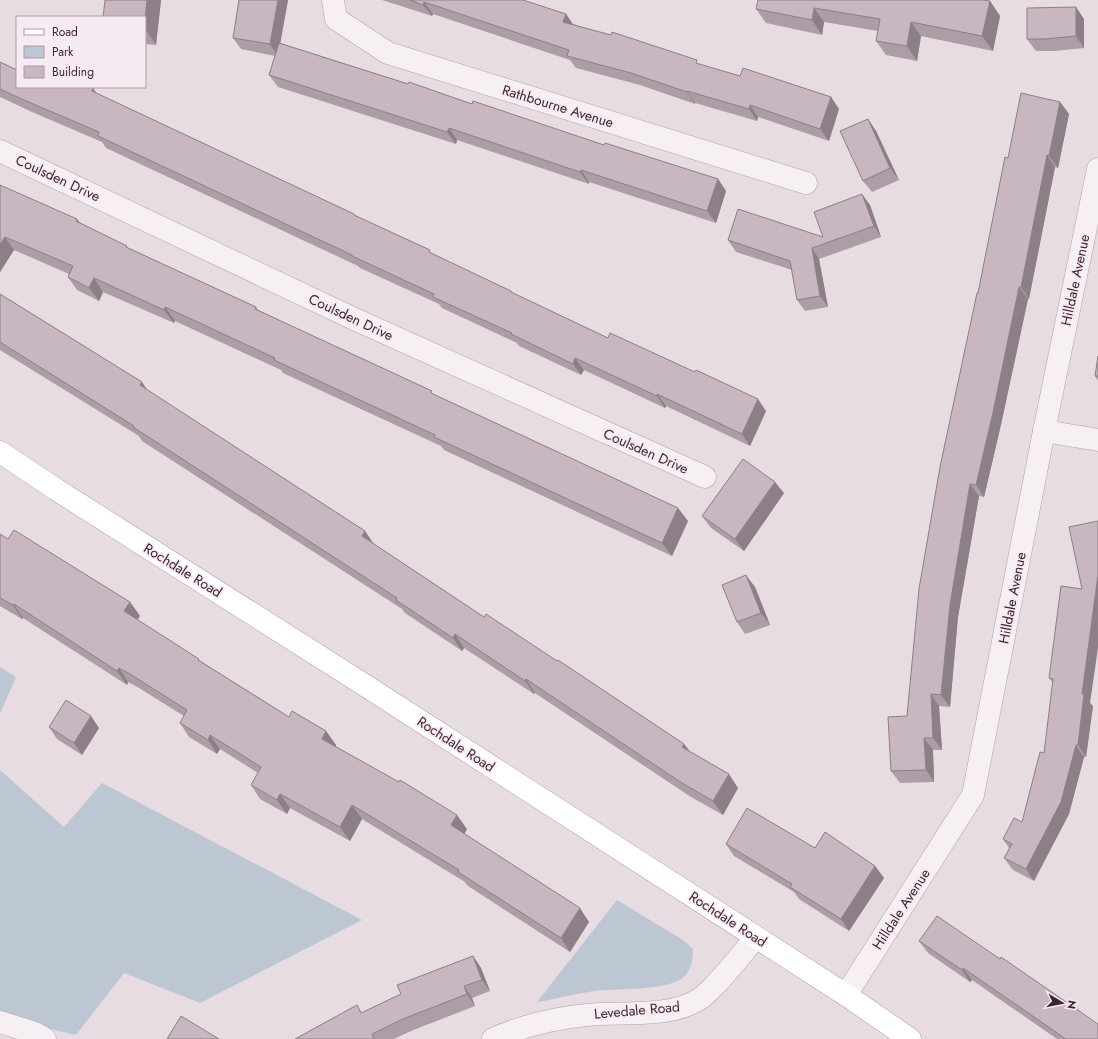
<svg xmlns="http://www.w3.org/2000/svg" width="1098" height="1039" viewBox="0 0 1098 1039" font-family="Jost,sans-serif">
  <rect width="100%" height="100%" fill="#e8dce3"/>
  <g fill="#bcc7d3">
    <path d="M0 667 16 677 0 714Z"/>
    <path d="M0 770 64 827 102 783 362 920 200 1003 124 973 76 1035 0 1017Z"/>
    <path d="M617 900 683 940 693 949C693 958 692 967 686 975 671 992 617 988 594 991 575 994 556 999 537 1002Z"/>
  </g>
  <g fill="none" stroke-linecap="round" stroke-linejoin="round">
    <defs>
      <g id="minor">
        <path d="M333 0 336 19 388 53 806 183"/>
        <path d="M0 151 350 317 705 477"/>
        <path d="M1044 431 1098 440"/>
        <path d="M846 995 973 795 1044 431 1098 169"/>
        <path d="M0 1022 35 1033 45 1039"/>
        <path d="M493 1039C522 1026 556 1018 587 1015 623 1011 670 1019 701 998 705 995 709 991 712 988 728 972 742 954 756 937"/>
      </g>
      <path id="primary" d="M0 452 57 490 363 684 846 995 910 1039"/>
    </defs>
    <use href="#minor" stroke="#b2a1ab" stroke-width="23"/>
    <use href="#primary" stroke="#b59aaa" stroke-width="23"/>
    <use href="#minor" stroke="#f6eff3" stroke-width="22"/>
    <use href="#primary" stroke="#fff" stroke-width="22"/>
  </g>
  <g fill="#ac9da6">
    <path d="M105 0H161L156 45 145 44V17Z"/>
    <path d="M239 0H288L280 43 472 104 604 145 718 179 726 191 716 223 589 182V184L457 140 456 144 278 87 269 75 275 56 241 49 233 38Z"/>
    <path d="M382 0H523L566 14 573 24 699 64 740 76 831 97 839 109 829 141 758 117 757 121 695 103V104L640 85 576 68 570 60 433 14 432 16Z"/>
    <path d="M990 1 1000 16 993 51 921 36 917 61 886 55 876 41 878 31 824 22 822 35 766 23 756 9Z"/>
    <path d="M1084 19V48L1054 51H1036L1027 39Z"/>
    <path d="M0 62 17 87 96 93 356 216 513 294 766 411 750 446 666 406 665 408 584 370 581 375 519 346 517 343 442 308 439 304 360 268 358 266 106 148 102 142 32 112 0 97Z"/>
    <path d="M1060 102 1069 114 1058 168 1055 167 1029 299H1028L1000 429 984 497 979 496 958 617 950 707 939 706 942 750H933L934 782 900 783 891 771 907 716 978 293 1008 158Z"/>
    <path d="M868 119 876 131 899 180 872 192 863 181Z"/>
    <path d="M0 186 81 223 128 248 256 307 258 310 434 395 688 521 672 556 444 450 441 446 283 373 281 370 175 321 174 323 103 292 99 301 77 290 68 277 69 274 14 250 0 272Z"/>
    <path d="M870 205 881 237 819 259 828 307 805 311 797 300 792 270 736 252 728 240 823 237Z"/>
    <path d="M0 294 142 382 147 390 365 531 374 544 484 617 557 661 684 744 690 752 738 788 723 815 691 797 535 693 534 694 464 648 462 651 405 613 402 609 142 441 139 436 0 350Z"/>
    <path d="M1098 356V381L1095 376Z"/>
    <path d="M784 493 744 551 711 528 702 516Z"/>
    <path d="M1098 521 1090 703 1093 706 1086 757H1084L1069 814 1034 881 1013 870 1004 858 1009 848 1003 839 1022 822 1044 753 1053 683 1049 678 1082 589Z"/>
    <path d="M0 534 8 539 130 602 140 616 137 620 202 662 289 717 326 731 336 745 335 746 467 829 464 834 589 922 570 952 468 886 465 882 362 819 350 841 290 808 287 814 260 799 251 785 258 773 220 749 217 754 189 737 180 723 184 716 139 688 128 682 127 685 23 618 22 619 0 606Z"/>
    <path d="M755 587 770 625 745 634 737 622Z"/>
    <path d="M49 727 99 728 82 755 57 739Z"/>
    <path d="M726 844 815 848 875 866 884 878 849 931 799 899 794 892 734 856Z"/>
    <path d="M919 941 1000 959 1098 1039H1057L972 980 970 982 928 953Z"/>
    <path d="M473 956 481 968 490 991 472 998 475 1006 411 1031 394 1039H295L357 1005 362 1013 401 994Z"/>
  </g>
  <g fill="#8c7f87">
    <path d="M147 0H161L156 45 145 29V19Z"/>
    <path d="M278 0H288L278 56 270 44Z"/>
    <path d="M990 1 1000 16 993 51 982 36Z"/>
    <path d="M424 2 433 14 432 16 423 5Z"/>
    <path d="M1076 7 1084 19V48L1076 36Z"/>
    <path d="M814 8 824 22 822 35 812 20Z"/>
    <path d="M566 14 574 26 563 22Z"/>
    <path d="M911 22 921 36 917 61 907 46Z"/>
    <path d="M93 88 101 100 92 91Z"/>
    <path d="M687 91 695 103V104L687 92Z"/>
    <path d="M831 97 839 109 829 141 820 129Z"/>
    <path d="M1060 102 1069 114 1058 168 1049 156Z"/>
    <path d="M750 105 758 117 757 121 749 109Z"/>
    <path d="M868 119 876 131 899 180 890 168Z"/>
    <path d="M449 128 457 140 456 144 447 132Z"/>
    <path d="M1047 155 1055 167 1029 299 1021 287Z"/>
    <path d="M581 170 589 182V184L580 172Z"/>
    <path d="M718 179 726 191 716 223 707 211Z"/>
    <path d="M862 194 870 205 881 237 874 226Z"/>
    <path d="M77 219 87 232 76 221Z"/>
    <path d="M5 237 14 250 0 272V245Z"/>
    <path d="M812 248 819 259 828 307 820 296Z"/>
    <path d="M94 278 103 292 99 301 89 288Z"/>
    <path d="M1019 287 1028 299 1000 429 984 497 976 485Z"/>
    <path d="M165 307 175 321 174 323 164 310Z"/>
    <path d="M575 358 584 370 581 375 573 364Z"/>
    <path d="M142 382 151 396 140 385Z"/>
    <path d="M657 394 666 406 665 408 657 396Z"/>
    <path d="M758 399 766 411 750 446 742 434Z"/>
    <path d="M775 482 784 493 744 551 735 539Z"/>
    <path d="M970 484 979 496 958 617 950 707 941 695 950 605Z"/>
    <path d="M678 508 688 521 672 556 662 543Z"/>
    <path d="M365 531 374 545 362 536Z"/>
    <path d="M746 575 755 587 770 625 761 613Z"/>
    <path d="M1098 575V648L1090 703 1093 706 1086 757 1078 745 1082 694Z"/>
    <path d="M130 602 140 616 134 625 124 611Z"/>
    <path d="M14 604 23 618 22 619 13 605Z"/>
    <path d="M455 634 464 648 462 651 453 638Z"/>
    <path d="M119 668 128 682 127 685 117 671Z"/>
    <path d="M526 679 535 693 534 694 525 681Z"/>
    <path d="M931 694 939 706 942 750 933 738Z"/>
    <path d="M91 716 99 728 82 755 74 743Z"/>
    <path d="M326 731 336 745 332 753 322 739Z"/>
    <path d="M210 735 220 749 217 754 208 740Z"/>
    <path d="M924 738 933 750 934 782 926 770Z"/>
    <path d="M684 744 694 757 682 747Z"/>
    <path d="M1076 745 1084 757 1069 814 1034 881 1026 869Z"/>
    <path d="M729 774 738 788 723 815 713 801Z"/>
    <path d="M280 794 290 808 287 814 277 800Z"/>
    <path d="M352 805 362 819 350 841 340 827Z"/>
    <path d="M457 815 467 829 461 839 451 825Z"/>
    <path d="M875 866 884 878 849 931 841 919Z"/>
    <path d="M580 908 589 922 570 952 561 938Z"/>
    <path d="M473 956 481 968 490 991 482 980Z"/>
    <path d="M963 968 972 980 970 982 962 970Z"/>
    <path d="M464 986 472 998 475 1006 467 994Z"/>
  </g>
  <g fill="#c8b6c1" stroke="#8c7f87">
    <path d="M105 0H147L145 19V17H103Z"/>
    <path d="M239 0H278L270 44 233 38Z"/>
    <path d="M410 0H523L566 14 563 22 611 35 612 32 697 60 696 63 740 76 743 68 831 97 820 129 750 105 749 109 687 91V92L631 73 567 56 569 50 424 2 423 5Z"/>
    <path d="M758 0H983L990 1 982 36 911 22 907 46 876 41 880 19 814 8 812 20 756 9Z"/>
    <path d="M1076 7V36L1045 39H1027V8Z"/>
    <path d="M279 43 408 84 409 82 472 104 473 101 604 145 605 143 718 179 707 211 581 170 580 172 449 128 447 132 269 75Z"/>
    <path d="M0 62 17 70V87H90L93 88 92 91 354 214V215L430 250 429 252 511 291V292L608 338 610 333 695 372 696 370 758 399 742 434 657 394V396L575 358 573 364 511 334 512 333 433 297 434 294 352 256V255L98 136 99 132 24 100 0 89Z"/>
    <path d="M1021 93 1060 102 1049 156 1047 155 1021 287H1019L992 417 976 485 970 484 950 605 941 695 931 694 933 738H924L926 770 891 771 888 717 907 716 919 589 940 467 977 293H978L1005 157 1008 158Z"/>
    <path d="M868 119 890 168 863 181 840 131Z"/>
    <path d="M0 185 77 219 76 221 127 246 126 247 256 307 255 309 432 391 431 393 678 508 662 543 434 437 435 435 274 360 275 358 165 307 164 310 94 278 89 288 68 277 73 266 5 237 0 245Z"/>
    <path d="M862 194 874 226 812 248 820 296 797 300 790 261 728 240 738 209 823 237 814 212Z"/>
    <path d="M0 294 142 382 140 385 365 531 362 536 484 617 486 614 557 661 558 660 684 744 682 747 729 774 713 801 682 783 526 679 525 681 455 634 453 638 396 600 397 598 133 427 134 426 0 342Z"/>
    <path d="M1098 356V376H1095Z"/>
    <path d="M743 459 775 482 735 539 702 516Z"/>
    <path d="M1098 521V575L1082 694H1084L1078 745H1076L1061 802 1026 869 1004 858 1012 844 1003 839 1014 818 1022 822 1040 752 1044 753 1053 679 1049 678 1061 586 1082 589 1069 527Z"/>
    <path d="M14 530 130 602 124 611 199 659 198 660 289 717 292 711 326 731 322 739 399 782 400 780 457 815 451 825 580 908 561 938 458 872 459 870 352 805 340 827 280 794 277 800 251 785 261 767 210 735 208 740 180 723 187 710 130 674 119 668 117 671 14 604 13 605 0 598V534L8 539Z"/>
    <path d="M746 575 761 613 737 622 722 585Z"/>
    <path d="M66 700 91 716 74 743 49 727Z"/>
    <path d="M747 808 815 848 825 832 875 866 841 919 790 887 792 884 726 844Z"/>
    <path d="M937 916 1000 959 1001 957 1098 1024V1039H1066L963 968 962 970 919 941Z"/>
    <path d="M473 956 482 980 464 986 467 994 403 1019 372 1034 374 1038 372 1039H295L357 1005 361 1013 401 994 397 985Z"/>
    <path d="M181 1016 219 1039H167Z"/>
  </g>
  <g text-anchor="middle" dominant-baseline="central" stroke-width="3.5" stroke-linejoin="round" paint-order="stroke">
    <g font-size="14" fill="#402434" stroke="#f6ebf2">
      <text transform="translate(558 106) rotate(17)">Rathbourne Avenue</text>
      <text transform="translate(58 178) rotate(25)">Coulsden Drive</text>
      <text transform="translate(1075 280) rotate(-78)">Hilldale Avenue</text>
      <text transform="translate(351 317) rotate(25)">Coulsden Drive</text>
      <text transform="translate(646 451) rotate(24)">Coulsden Drive</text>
      <text transform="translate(183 570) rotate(32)">Rochdale Road</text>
      <text transform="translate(1012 598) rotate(-79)">Hilldale Avenue</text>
      <text transform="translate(456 744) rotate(33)">Rochdale Road</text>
      <text transform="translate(901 909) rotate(-57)">Hilldale Avenue</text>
      <text transform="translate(728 919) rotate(33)">Rochdale Road</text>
      <text transform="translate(637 1010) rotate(-5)">Levedale Road</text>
    </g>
  </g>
  <rect x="16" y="16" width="130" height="72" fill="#f6ebf2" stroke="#ad9ba6"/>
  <rect x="24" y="29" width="20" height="6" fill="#ffffff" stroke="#ad9ba6"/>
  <text x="52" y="36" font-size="12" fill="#402434">Road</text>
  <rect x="24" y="46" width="20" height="12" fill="#bcc7d3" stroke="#ad9ba6"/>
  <text x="52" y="56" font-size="12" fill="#402434">Park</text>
  <rect x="24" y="66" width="20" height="12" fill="#c8b6c1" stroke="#ad9ba6"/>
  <text x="52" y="76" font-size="12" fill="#402434">Building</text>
  <g transform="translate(1062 1003) rotate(100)" stroke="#f6ebf2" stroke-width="3" paint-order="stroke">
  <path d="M0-3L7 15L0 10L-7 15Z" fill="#402434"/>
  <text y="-6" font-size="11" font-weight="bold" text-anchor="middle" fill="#402434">N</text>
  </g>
</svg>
